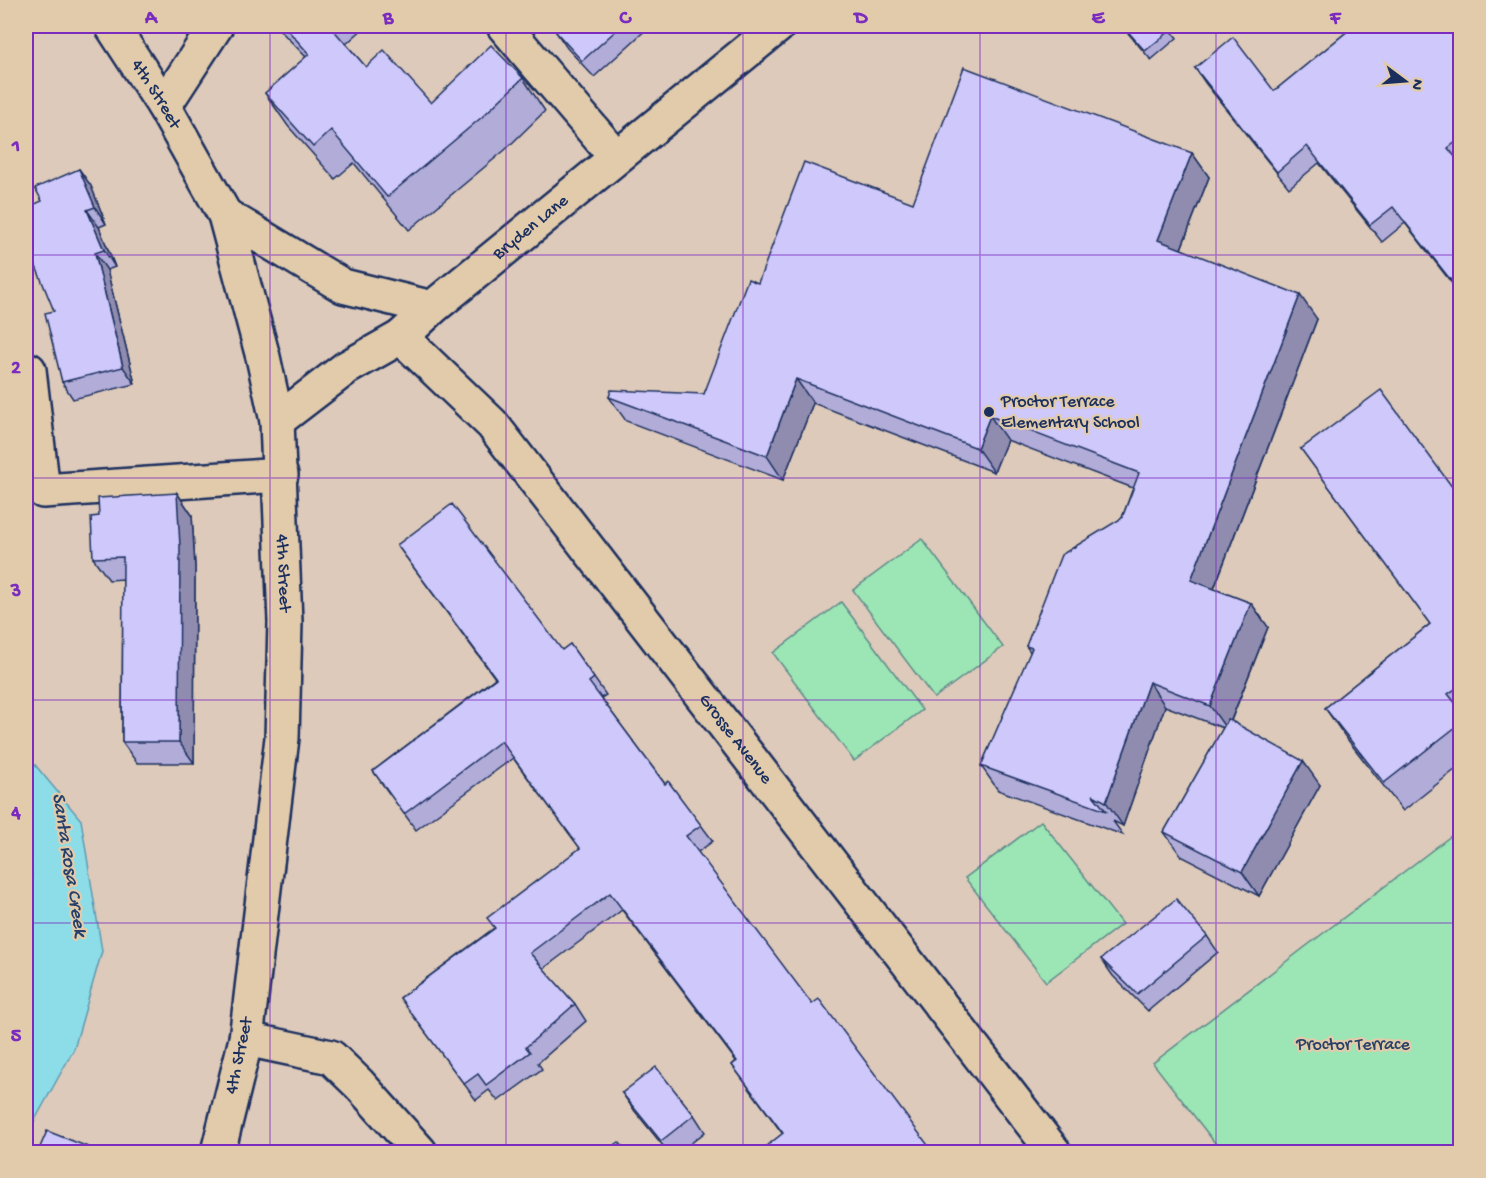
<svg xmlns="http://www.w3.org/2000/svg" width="1486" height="1178" viewBox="0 0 1486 1178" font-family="'Gochi Hand',sans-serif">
  <rect width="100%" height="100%" fill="#ddcabb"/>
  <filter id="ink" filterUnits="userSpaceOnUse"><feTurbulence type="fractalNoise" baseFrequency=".0167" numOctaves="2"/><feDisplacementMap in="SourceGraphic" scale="12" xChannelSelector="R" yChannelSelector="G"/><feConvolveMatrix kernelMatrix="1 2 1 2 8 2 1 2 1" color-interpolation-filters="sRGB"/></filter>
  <g filter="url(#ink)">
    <g fill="#9ce5b4" stroke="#5c8a89" stroke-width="1.5">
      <path d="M922 539 1003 647 934 698 853 590Z"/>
      <path d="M841 602 922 710 854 761 773 653Z"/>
      <path d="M1041 821 1122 924 1046 982 965 878Z"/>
      <path d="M1460 829V1152H1222L1153 1063Z"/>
    </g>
    <path fill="#8cdde7" stroke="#5f97b0" stroke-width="1.5" d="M26 754 81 820 102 951 74 1049 26 1136V913L32 881Z"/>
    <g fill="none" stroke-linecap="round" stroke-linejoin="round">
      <defs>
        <g id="minor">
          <path d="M504 26 616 157"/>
          <path d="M164 106 216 26"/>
          <path d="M225 215 343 286 432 308"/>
          <path id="s1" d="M401 337 492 424 1054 1152"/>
          <path d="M29 370 43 491 281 475"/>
          <path id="s2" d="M277 421 346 368 401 337 432 308 778 26"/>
          <path d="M246 1039 331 1057 359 1084 420 1152"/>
        </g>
        <g id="major">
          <path id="s3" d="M112 26 164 106 225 215 263 357 277 421 285 622 282 738 246 1039 218 1152"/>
        </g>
      </defs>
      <use href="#minor" stroke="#1b2f5e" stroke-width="38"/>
      <use href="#major" stroke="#1b2f5e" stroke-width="38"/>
      <use href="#minor" stroke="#e1cbab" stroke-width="33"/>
      <use href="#major" stroke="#e1cbab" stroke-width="33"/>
    </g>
    <g fill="#b1acd8" stroke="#1b2f5e" stroke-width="1.5">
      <path d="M276 26H366L346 44 366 67 431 103 523 78 545 111 505 150 409 230 354 163 335 179 288 126 265 93 306 57Z"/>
      <path d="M563 26H650L594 77 567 48 556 32Z"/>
      <path d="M650 26H665L656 33Z"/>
      <path d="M1122 26H1168L1177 38 1151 60Z"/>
      <path d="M1354 26H1456L1452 29 1461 39V295L1405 223 1382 242 1319 163 1289 188 1206 84 1195 68 1274 91Z"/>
      <path d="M1192 153 1209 177 1181 249 1317 319 1214 589 1251 603 1268 627 1231 721 1320 785 1259 896 1181 856 1164 832 1223 728 1165 706 1123 826 1113 821 1123 835 998 790 981 766 1031 653 1026 646 1122 518 1133 488 1007 440 994 472 813 403 783 480 626 421 609 397 704 394 758 283 913 203Z"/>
      <path d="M79 169 91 186 106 224 99 227 115 267 107 270 135 384 73 399 62 382 42 201Z"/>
      <path d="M1301 449 1461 499V765L1403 811 1344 735 1325 708 1430 624Z"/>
      <path d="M177 493 192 515 195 567 194 763H137L122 742 123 579 109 580 93 558 99 516Z"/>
      <path d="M397 545 562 650 570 644 606 695 601 698 665 784 701 825 713 841 698 852 782 1133 732 1065 736 1061 622 910 543 969 575 1004 586 1021 538 1063 542 1069 498 1101 489 1090 476 1100 400 998 494 928 580 848 513 758 416 830 373 771 495 678Z"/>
      <path d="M1207 936 1218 952 1148 1011 1113 976 1101 959Z"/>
      <path d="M622 1093 694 1115 705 1132 680 1152H668L634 1110Z"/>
    </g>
    <g fill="#908cb0" stroke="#1b2f5e" stroke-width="1.5">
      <path d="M1192 153 1209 177 1175 264 1158 240Z"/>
      <path d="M79 169 91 186 106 224 95 207Z"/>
      <path d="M87 210 99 227 115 267 104 250Z"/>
      <path d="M95 253 107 270 135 384 123 367Z"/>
      <path d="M1300 295 1317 319 1208 604 1191 580Z"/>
      <path d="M796 379 813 403 783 480 767 456Z"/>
      <path d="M990 416 1007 440 994 472 977 448Z"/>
      <path d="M177 493 192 515 195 567 194 763 179 742Z"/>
      <path d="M1251 603 1268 627 1227 730 1210 706Z"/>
      <path d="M1149 682 1165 706 1123 826 1106 802Z"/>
      <path d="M1303 761 1320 785 1259 896 1242 872Z"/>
    </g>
    <g fill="#cec8fb" stroke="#1b2f5e" stroke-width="1.5">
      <path d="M284 26H330L366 67 384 50 431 103 491 45 523 78 482 117 387 197 331 130 313 147 265 93 309 54Z"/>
      <path d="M563 26H621L582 61 556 32Z"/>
      <path d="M1123 26H1168L1171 30 1145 51Z"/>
      <path d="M1354 26H1450L1461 39V138L1448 148 1461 164V293L1393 207 1370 225 1307 146 1277 172 1195 68 1233 37 1274 91Z"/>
      <path d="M964 67 1192 153 1158 240 1300 295 1191 580 1251 603 1210 706 1149 682 1106 802 1093 795 1106 811 981 766 1032 648 1026 646 1061 555 1122 518 1139 473 990 416 977 448 796 379 767 456 609 397 611 390 704 394 748 279 758 283 804 162 913 203Z"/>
      <path d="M79 169 95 207 87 210 104 250 95 253 123 367 62 382 45 313 54 311 26 242V208L42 201 35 188Z"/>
      <path d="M1381 390 1461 499V685L1448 694 1461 710V723L1384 783 1325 708 1430 624 1301 449Z"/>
      <path d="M177 493 180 546 179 742H122L123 557 93 558 91 517 99 516 98 498Z"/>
      <path d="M452 504 562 650 570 644 594 678 589 682 665 784 668 781 701 825 686 836 812 1004 819 999 933 1152H759L783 1133 732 1065 737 1061 610 893 530 953 575 1004 526 1047 530 1052 486 1085 478 1074 464 1084 400 998 495 928 487 918 580 848 501 741 404 814 373 771 496 678 397 545Z"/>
      <path d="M1228 719 1303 761 1242 872 1164 832Z"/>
      <path d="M1176 899 1207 936 1137 994 1101 959Z"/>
      <path d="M656 1067 694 1115 661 1141 622 1093Z"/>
      <path d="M47 1131 101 1152H38Z"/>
      <path d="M619 1142 627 1152H605Z"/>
    </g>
  </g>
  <path fill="none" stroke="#7b2cbf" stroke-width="1.5" stroke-opacity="0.55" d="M270 26V1152M506 26V1152M743 26V1152M980 26V1152M1216 26V1152M26 255H1460M26 478H1460M26 700H1460M26 923H1460"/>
  <circle fill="#1b2f5e" stroke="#e1cbab" stroke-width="2" cx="989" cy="412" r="6"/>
  <g text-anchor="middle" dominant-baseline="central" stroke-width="4.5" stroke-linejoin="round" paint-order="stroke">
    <g font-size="18" fill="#1b2f5e" stroke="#e1cbab">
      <text stroke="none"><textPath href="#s3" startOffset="81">4th Street</textPath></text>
      <text stroke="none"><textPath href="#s2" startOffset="320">Bryden Lane</textPath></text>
      <text stroke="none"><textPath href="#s3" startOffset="585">4th Street</textPath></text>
      <text stroke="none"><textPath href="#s1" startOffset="524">Grosse Avenue</textPath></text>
      <text transform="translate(240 1056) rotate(-78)">4th Street</text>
    </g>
    <g font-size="18" fill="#1b2f5e" stroke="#e1cbab" text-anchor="start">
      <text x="1001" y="402">Proctor Terrace<tspan x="1001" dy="21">Elementary School</tspan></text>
    </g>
    <g font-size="18" fill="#284167" stroke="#e1cbab">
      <text x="1353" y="1045">Proctor Terrace</text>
    </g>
    <g font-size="20" font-style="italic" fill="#26406c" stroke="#e1cbab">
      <text transform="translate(68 865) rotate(81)">Santa Rosa Creek</text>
    </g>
  </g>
  <rect width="1486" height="1178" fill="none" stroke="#e1cbab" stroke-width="66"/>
  <g transform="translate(1405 81) rotate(106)" stroke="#e1cbab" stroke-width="4.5" paint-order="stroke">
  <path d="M0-4.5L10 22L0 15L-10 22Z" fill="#1b2f5e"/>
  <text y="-9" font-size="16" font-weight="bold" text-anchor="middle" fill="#1b2f5e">N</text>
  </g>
  <rect x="33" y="33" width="1420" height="1112" fill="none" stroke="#7b2cbf" stroke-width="2"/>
  <g font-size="20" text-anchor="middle" font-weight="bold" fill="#7b2cbf">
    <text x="151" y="23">A</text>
    <text x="388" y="23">B</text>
    <text x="625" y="23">C</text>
    <text x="861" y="23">D</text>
    <text x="1098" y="23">E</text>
    <text x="1335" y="23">F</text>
    <text x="16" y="151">1</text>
    <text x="16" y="373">2</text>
    <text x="16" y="596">3</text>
    <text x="16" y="818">4</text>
    <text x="16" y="1041">5</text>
  </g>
</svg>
